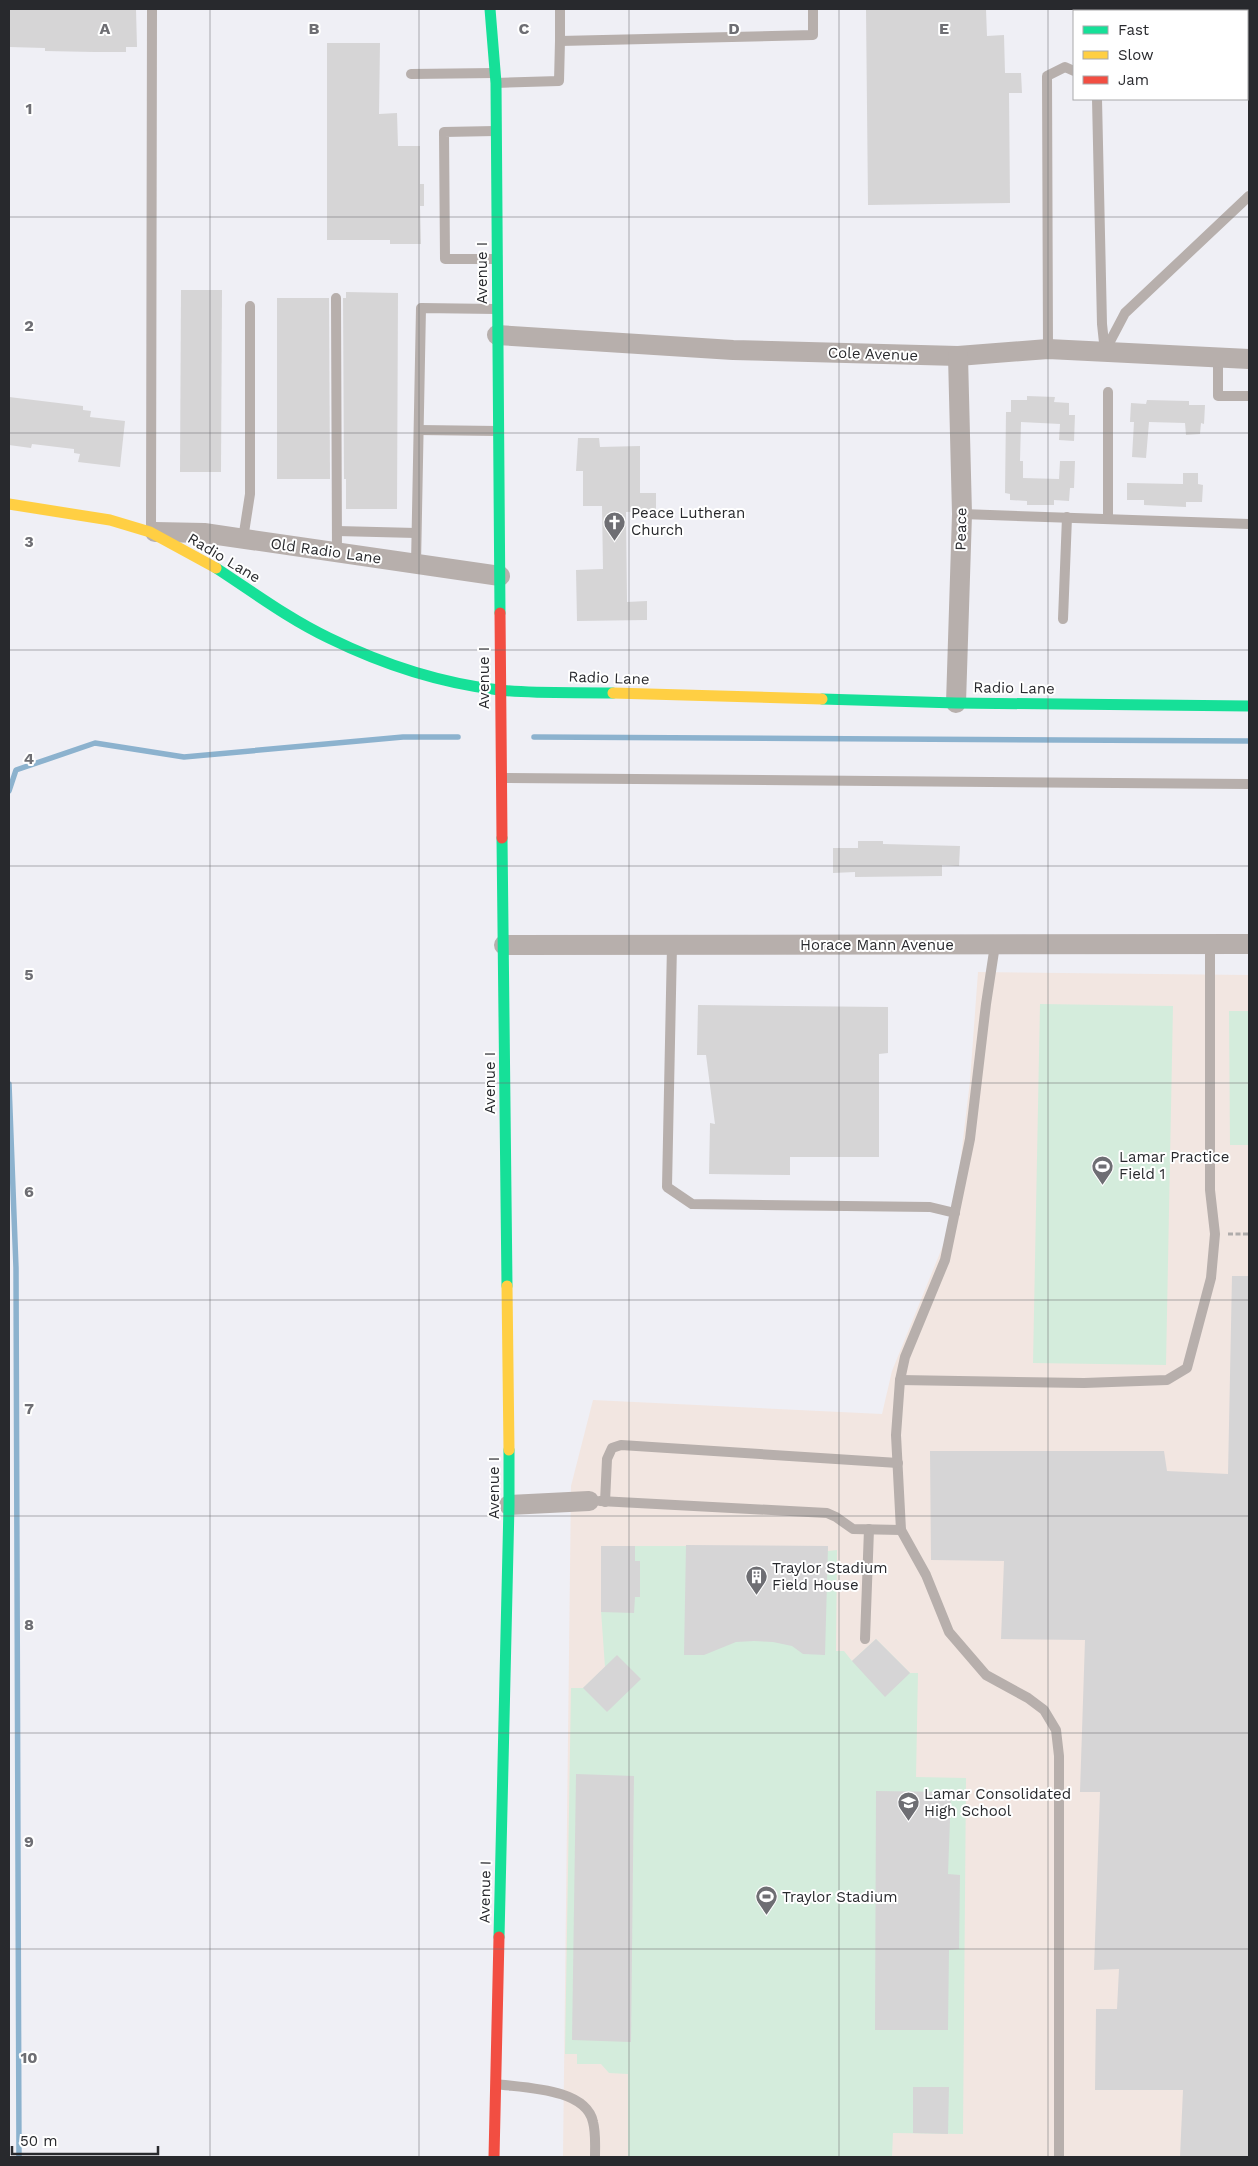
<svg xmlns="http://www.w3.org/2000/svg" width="1258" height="2166" viewBox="0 0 1258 2166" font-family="'Work Sans',sans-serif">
  <rect width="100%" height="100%" fill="#efeff5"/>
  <path fill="#f2e6e1" d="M978 972 1249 975V2157H563L571 1486 593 1400 882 1414 892 1371 944 1243 959 1173 970 1081Z"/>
  <g fill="#d4ecdc">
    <path d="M1040 1004 1173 1006 1166 1365 1033 1363Z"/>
    <path d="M1229 1011H1249V1145H1230Z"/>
    <path d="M601 1546H828V1551L837 1550 836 1651H844L852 1661 876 1639 910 1673H918L916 1777 966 1778 963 2134 893 2133 892 2157H628V2074L609 2073 601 2064H577V2054H565L571 1688H583L605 1667 601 1611Z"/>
  </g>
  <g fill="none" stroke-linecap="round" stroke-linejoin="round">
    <g stroke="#8cb2ce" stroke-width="5.5">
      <path d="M534 737 1249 741"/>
      <path d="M9 791 16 770 95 743 184 757 403 737H458"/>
      <path d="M9 1084 16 1268 19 2157"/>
    </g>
  </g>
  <g fill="#d6d5d6">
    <path d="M9 9H136L137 47H126V52H94L45 51V48L9 47Z"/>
    <path d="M866 9H986L987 36 1004 35 1005 73H1021L1022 93H1009L1010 203 868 205Z"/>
    <path d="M327 43H380L379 114 397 113 398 146H420V184H424V206H420L421 244H390V240H327Z"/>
    <path d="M181 290H222L221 472H180Z"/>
    <path d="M346 292 398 293 397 509H346V479H344L343 298H346Z"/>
    <path d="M277 298H329L330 479H277Z"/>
    <path d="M1027 396 1055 397 1054 402 1069 403V415H1075L1074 441 1059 440 1060 424 1021 422 1020 461H1023V478L1059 479 1060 461H1075L1074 488H1070L1069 501 1054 500V505H1027V501L1010 500V494L1005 493 1006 412H1011V400H1027Z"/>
    <path d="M9 397 83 406V410L91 411 90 417 125 421 120 467 78 462 80 454 74 453V449L32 444 31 448 9 445Z"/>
    <path d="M1147 400 1189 401V405H1205L1204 424 1201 423 1200 434 1186 435 1185 423 1149 422 1146 458 1132 457 1134 422H1130L1131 403 1146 404Z"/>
    <path d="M578 438H599L600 447 640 446V493H656V511L626 512 627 602 647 601V620L577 621 576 570 603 569 602 506H583V471H576Z"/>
    <path d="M1183 473H1198V484L1203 485 1202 502H1186V507L1144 505V500H1127V483L1183 484Z"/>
    <path d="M858 841H883V844L960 846 959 866 942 865V876L855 877V872L833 873V848H858Z"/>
    <path d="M698 1005 888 1007V1053L879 1054V1157H790V1175L709 1174 710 1123 715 1124 706 1055H697Z"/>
    <path d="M1232 1276H1249V2157H1180L1183 2090H1095L1096 2009H1117L1119 1969 1094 1970 1100 1792H1080L1085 1640 1001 1639 1004 1561 931 1560 930 1451H1164L1167 1471 1228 1474Z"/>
    <path d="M686 1545 828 1546 825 1655 803 1654 792 1646 773 1642 754 1641 736 1642 704 1655H684Z"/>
    <path d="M601 1546H635V1561H640V1597H635L634 1613 601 1612Z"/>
    <path d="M876 1639 910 1673 885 1697 852 1661Z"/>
    <path d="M617 1655 641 1679 607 1712 583 1688Z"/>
    <path d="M576 1774 634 1776 631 2042 572 2040Z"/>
    <path d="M876 1791 951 1792 948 1874 960 1875 959 1949 949 1950 948 2030H875Z"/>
    <path d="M913 2087H949L948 2134 913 2133Z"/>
  </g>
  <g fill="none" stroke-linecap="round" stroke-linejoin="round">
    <path stroke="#afacab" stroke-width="3" stroke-dasharray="5 2.5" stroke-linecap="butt" d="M1228 1234H1249"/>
    <g stroke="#b7afac" stroke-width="10">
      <path d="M560 9V41L813 35V9"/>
      <path d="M411 74 495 73"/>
      <path d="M496 83 559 81 560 41"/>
      <path d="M1097 99 1102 324 1105 352"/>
      <path d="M495 131 444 132 445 259H496"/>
      <path d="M336 298 337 553"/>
      <path d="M1048 349 1047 76 1065 67 1074 71"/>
      <path d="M1105 351 1125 313 1249 196"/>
      <path d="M1218 358V396H1249"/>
      <path d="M1108 392V519"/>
      <path d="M419 430 497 431"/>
      <path d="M962 514 1249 524"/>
      <path d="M151 531 152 9"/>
      <path d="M337 531 416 533"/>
      <path d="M243 539 250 494V306"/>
      <path d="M416 564 421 308 496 309"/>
      <path d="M1063 619 1067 517"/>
      <path d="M501 778 1249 784"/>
      <path d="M672 945 667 1187 692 1204 930 1207 955 1213"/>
      <path d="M995 945 986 1004 970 1139 945 1260 905 1357 900 1380 896 1435 901 1530 926 1575 949 1632 986 1675 1028 1698 1044 1710 1056 1730 1059 1756V2157"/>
      <path d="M900 1380 1084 1383 1167 1380 1187 1368 1211 1278 1215 1234 1210 1190V945"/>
      <path d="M600 1501 827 1513 836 1517 853 1529 901 1530"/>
      <path d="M605 1502 607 1459 612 1448 621 1445 898 1463"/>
      <path d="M865 1639 869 1529"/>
      <path d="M496 2084C524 2088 586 2088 593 2122 596 2133 595 2146 595 2157"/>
    </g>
    <g stroke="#b7afac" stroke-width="20">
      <path d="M497 335 733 350 958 356 1048 349 1249 359"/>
      <path d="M155 532 204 533 500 576"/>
      <path d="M956 703 962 514 958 356"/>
      <path d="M504 945 1249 944"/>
      <path d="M509 1505 589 1501"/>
    </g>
    <g stroke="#16e098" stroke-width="11">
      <path d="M490 9 496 83 500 613"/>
      <path d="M216 568C253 592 289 619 329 638 382 664 440 683 499 690 536 694 575 692 613 693"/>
      <path d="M822 699 956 703 1249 706"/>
      <path d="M502 838 507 1286"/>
      <path d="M499 1937 509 1505V1450"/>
    </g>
    <g stroke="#ffcf43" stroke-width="11">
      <path d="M9 504 110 520 150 532 216 568"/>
      <path d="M613 693 822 699"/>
      <path d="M507 1286 509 1450"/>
    </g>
    <g stroke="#f24e42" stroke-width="11">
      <path d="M500 613 502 838"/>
      <path d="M494 2157 499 1937"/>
    </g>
  </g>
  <path fill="none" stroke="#6e6e73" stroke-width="1" stroke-opacity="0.55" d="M210 9V2157M419 9V2157M629 9V2157M839 9V2157M1048 9V2157M9 217H1249M9 433H1249M9 650H1249M9 866H1249M9 1083H1249M9 1300H1249M9 1516H1249M9 1733H1249M9 1949H1249"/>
  <defs>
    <symbol id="church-pin" viewBox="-11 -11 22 30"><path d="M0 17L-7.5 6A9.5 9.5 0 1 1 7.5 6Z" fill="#6e6e73" stroke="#fff"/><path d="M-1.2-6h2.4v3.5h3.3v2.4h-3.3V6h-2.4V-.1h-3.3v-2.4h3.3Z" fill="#fff"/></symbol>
    <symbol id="stadium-pin" viewBox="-11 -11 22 30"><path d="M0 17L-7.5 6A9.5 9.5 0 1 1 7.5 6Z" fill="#6e6e73" stroke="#fff"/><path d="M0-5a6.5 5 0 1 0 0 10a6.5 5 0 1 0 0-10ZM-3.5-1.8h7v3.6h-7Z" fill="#fff"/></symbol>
    <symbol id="building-pin" viewBox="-11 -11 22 30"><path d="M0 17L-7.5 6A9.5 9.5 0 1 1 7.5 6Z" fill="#6e6e73" stroke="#fff"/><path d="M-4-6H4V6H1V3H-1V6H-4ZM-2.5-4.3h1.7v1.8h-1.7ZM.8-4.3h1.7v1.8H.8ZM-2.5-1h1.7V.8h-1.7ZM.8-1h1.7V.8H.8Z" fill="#fff"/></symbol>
    <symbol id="school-pin" viewBox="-11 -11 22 30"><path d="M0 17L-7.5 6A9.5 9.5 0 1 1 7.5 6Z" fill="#6e6e73" stroke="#fff"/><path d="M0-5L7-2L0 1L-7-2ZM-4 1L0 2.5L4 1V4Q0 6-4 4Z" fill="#fff"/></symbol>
  </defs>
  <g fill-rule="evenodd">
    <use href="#church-pin" x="602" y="510" width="25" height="34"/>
    <use href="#stadium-pin" x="1090" y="1154" width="25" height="34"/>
    <use href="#building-pin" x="744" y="1564" width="25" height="34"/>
    <use href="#school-pin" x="896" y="1790" width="25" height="34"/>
    <use href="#stadium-pin" x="754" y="1884" width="25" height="34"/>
  </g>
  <g text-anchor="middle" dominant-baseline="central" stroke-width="4" stroke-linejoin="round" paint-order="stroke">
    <g font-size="15" fill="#28292d" stroke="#fff">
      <text transform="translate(482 273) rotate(-90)">Avenue I</text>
      <text transform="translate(873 354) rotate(2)">Cole Avenue</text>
      <text transform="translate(961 529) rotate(-89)">Peace</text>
      <text transform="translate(326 551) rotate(8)">Old Radio Lane</text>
      <text transform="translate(224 558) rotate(31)">Radio Lane</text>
      <text transform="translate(484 678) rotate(-90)">Avenue I</text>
      <text transform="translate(609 678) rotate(2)">Radio Lane</text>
      <text transform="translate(1014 688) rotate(1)">Radio Lane</text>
      <text x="877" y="945">Horace Mann Avenue</text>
      <text transform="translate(490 1083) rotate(-90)">Avenue I</text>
      <text transform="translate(494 1488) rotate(-90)">Avenue I</text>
      <text transform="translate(485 1892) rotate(-89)">Avenue I</text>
    </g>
    <g font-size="15" fill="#28292d" stroke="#fff" text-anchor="start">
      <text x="631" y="513">Peace Lutheran<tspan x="631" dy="17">Church</tspan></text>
      <text x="1119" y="1157">Lamar Practice<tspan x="1119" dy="17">Field 1</tspan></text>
      <text x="772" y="1568">Traylor Stadium<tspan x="772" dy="17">Field House</tspan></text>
      <text x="924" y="1794">Lamar Consolidated<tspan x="924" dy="17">High School</tspan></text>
      <text x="782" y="1897">Traylor Stadium</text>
    </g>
  </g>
  <g font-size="16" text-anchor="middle" font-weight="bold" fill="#6e6e73" stroke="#fff" stroke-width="4" stroke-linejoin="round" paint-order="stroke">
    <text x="105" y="34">A</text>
    <text x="314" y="34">B</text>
    <text x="524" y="34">C</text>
    <text x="734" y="34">D</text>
    <text x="944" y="34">E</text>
    <text x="29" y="114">1</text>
    <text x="29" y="331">2</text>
    <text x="29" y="547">3</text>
    <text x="29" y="764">4</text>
    <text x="29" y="980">5</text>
    <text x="29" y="1197">6</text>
    <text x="29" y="1414">7</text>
    <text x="29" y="1630">8</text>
    <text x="29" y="1847">9</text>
    <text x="29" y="2063">10</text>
  </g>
  <rect width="1258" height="2166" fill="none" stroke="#28292d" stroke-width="20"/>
  <rect x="1073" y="10" width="175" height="90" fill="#ffffff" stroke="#a9a9ab"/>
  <rect x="1083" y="26" width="25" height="8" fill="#16e098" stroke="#a9a9ab"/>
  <text x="1118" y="35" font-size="15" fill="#28292d">Fast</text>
  <rect x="1083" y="51" width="25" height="8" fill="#ffcf43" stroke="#a9a9ab"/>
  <text x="1118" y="60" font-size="15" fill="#28292d">Slow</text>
  <rect x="1083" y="76" width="25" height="8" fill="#f24e42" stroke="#a9a9ab"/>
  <text x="1118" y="85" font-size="15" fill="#28292d">Jam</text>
  <path d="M12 2146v8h146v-8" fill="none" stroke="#28292d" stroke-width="2.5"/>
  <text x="20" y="2146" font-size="15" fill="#28292d" stroke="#ffffff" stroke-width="4" paint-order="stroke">50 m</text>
</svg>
